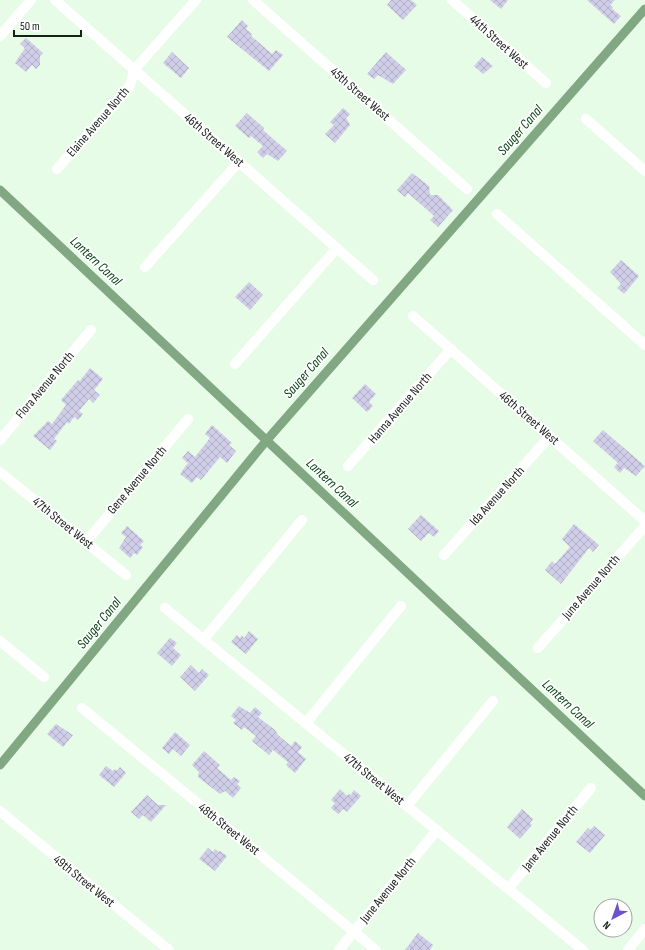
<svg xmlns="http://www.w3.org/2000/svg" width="645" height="950" viewBox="0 0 645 950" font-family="'Sofia Sans Condensed',sans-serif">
  <defs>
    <pattern id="building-cross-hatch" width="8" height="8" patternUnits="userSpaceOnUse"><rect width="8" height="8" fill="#d0cde8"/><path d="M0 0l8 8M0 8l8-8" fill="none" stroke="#b2b0c6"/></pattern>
  </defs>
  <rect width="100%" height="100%" fill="#e6fce6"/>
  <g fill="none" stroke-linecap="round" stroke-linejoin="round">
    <g stroke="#81a882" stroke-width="9">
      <path d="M0 190 645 796"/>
      <path d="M0 765 266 441 645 9"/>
    </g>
  </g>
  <g fill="url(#building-cross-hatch)">
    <path d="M391 0H411L417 5 403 20 387 5Z"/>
    <path d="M490 0H508L501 9Z"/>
    <path d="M587 0H615L610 5 613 7 612 9 621 16 614 24Z"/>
    <path d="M242 20 248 26 246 29 252 34 251 36 264 47 272 54 276 50 283 55 269 71 227 37Z"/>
    <path d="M26 38 43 53 40 56V65L36 69 32 65 26 72 15 63 25 48 20 44Z"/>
    <path d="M172 52 189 68 181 78 163 63Z"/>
    <path d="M386 52 406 70 393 84 378 75 374 79 367 74Z"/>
    <path d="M482 57 493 66 483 74 474 66Z"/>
    <path d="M343 108 350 114 346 118 350 125 335 143 325 134 334 125 330 122Z"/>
    <path d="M247 113 264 128 263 130 287 151 278 161 267 154 263 158 257 152 263 146 251 136 249 138 235 126Z"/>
    <path d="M412 173 429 186 430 195H438L453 210 438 227 430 220 434 216 425 208 408 193 405 197 397 190Z"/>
    <path d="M621 260 639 276 624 294 617 288 621 284 610 272Z"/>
    <path d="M249 282 263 295 250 310 235 297Z"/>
    <path d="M90 368 103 379 94 390 100 395 93 403 89 399 79 411 83 414 78 420 74 417 69 424 67 422 54 439 57 441 50 450 33 436 48 421 52 424 66 405 61 400 78 380 80 381Z"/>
    <path d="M365 384 376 394 369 402 373 406 367 412 352 398Z"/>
    <path d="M212 425 232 443 229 445 236 451 227 463 220 457 201 480 197 477 192 483 180 474 188 463 182 458 188 451 195 457 210 438 205 434Z"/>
    <path d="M603 430 645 466 636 476 624 468 620 473 614 467 618 463 593 441Z"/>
    <path d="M421 515 439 531 434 537 429 533 421 541 408 529Z"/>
    <path d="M574 524 599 545 593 552 589 548 561 584 545 570 552 561 555 564 570 547 562 539Z"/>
    <path d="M127 526 144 541 140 545 143 547 137 555 134 553 130 558 119 548 126 537 121 533Z"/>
    <path d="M249 631 258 639 246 654 231 642 237 635 240 638 242 635 244 638Z"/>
    <path d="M170 638 177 643 173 648 181 655 172 666 157 653Z"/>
    <path d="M191 665 199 673 202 669 209 675 195 691 180 677Z"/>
    <path d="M239 706 250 713 255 707 262 713 258 717 275 730 278 735 291 746 295 741 302 747 298 752 306 759 295 773 286 765 288 762 273 750 269 755 252 741 256 736 244 727 242 730 233 723 236 720 231 716Z"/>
    <path d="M56 724 73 735 63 747 47 734Z"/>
    <path d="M175 732 190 745 181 756 173 749 169 754 162 748Z"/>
    <path d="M204 751 220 765 217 768 231 780 234 777 240 781 237 784 241 788 233 798 225 791 220 794 198 777 199 772 192 765Z"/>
    <path d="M106 766 113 771 115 769 117 771 120 767 126 773 114 787 99 775Z"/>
    <path d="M340 789 347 796 349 794 351 795 354 790 361 796 347 812 343 809 338 814 331 808 335 803 331 800Z"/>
    <path d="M147 795 158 805H166L151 822 143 815 139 819 131 812Z"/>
    <path d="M522 809 533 819 530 823 532 825 520 839 507 827Z"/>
    <path d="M594 826 605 835 590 853 576 842 588 828 590 830Z"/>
    <path d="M208 848 213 852 215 849 219 852 220 851 227 856 215 871 199 859Z"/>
    <path d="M418 933 433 945 430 950H405Z"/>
  </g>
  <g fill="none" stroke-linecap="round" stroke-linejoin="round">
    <g stroke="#fff" stroke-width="10">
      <path d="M55 0 373 280"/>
      <path d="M253 0 467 189"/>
      <path d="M452 0 546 83"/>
      <path d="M0 36 31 0"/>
      <path d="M586 119 645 171"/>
      <path d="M57 169 130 86 134 70 196 0"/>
      <path d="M497 214 645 345"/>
      <path d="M145 267 239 162"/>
      <path d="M413 316 645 521"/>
      <path d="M235 364 337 248"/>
      <path d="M0 440 91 330"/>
      <path d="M348 466 451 349"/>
      <path d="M0 472 126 575"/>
      <path d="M86 542 188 419"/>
      <path d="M444 555 550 436"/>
      <path d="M165 608 583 950"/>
      <path d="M204 639 302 520"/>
      <path d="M0 641 44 677"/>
      <path d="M538 648 645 526"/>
      <path d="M82 708 376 950"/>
      <path d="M306 723 401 606"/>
      <path d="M407 806 493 701"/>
      <path d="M0 811 169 950"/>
      <path d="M508 889 591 788"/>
      <path d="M339 950 437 830"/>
      <path d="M628 950 645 929"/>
    </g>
  </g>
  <g text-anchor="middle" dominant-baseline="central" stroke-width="3.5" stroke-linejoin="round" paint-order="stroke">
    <g font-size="13" fill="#171f18" stroke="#fff">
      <text transform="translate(499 42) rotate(42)">44th Street West</text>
      <text transform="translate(360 94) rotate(41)">45th Street West</text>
      <text transform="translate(98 122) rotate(-49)">Elaine Avenue North</text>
      <text transform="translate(214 140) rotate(41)">46th Street West</text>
      <text transform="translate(45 385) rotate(-50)">Flora Avenue North</text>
      <text transform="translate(400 408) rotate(-49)">Hanna Avenue North</text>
      <text transform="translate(529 418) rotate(41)">46th Street West</text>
      <text transform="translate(137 480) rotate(-50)">Gene Avenue North</text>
      <text transform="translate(497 496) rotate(-48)">Ida Avenue North</text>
      <text transform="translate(63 523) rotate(39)">47th Street West</text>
      <text transform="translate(591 587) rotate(-49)">June Avenue North</text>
      <text transform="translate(374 779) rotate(39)">47th Street West</text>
      <text transform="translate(229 829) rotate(39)">48th Street West</text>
      <text transform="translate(550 838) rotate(-51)">Jane Avenue North</text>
      <text transform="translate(84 881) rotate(39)">49th Street West</text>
      <text transform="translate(388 890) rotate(-51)">June Avenue North</text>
    </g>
    <g font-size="14" font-style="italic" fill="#003f0e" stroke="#fff">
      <text transform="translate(520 130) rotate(-49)">Sauger Canal</text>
      <text transform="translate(96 261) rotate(43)">Lantern Canal</text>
      <text transform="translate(306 373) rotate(-49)">Sauger Canal</text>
      <text transform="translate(332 483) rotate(43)">Lantern Canal</text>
      <text transform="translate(99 623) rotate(-51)">Sauger Canal</text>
      <text transform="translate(568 704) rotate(43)">Lantern Canal</text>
    </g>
  </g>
  <g transform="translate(613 918) rotate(221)"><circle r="19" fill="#ffffff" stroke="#a2a5a3"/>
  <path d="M0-3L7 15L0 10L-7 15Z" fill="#6f51ca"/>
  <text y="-6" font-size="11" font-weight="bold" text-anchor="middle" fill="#171f18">N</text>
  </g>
  <path d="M14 30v6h67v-6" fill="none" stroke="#171f18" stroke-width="2"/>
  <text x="20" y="30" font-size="12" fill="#171f18" stroke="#ffffff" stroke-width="3" paint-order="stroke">50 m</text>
</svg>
